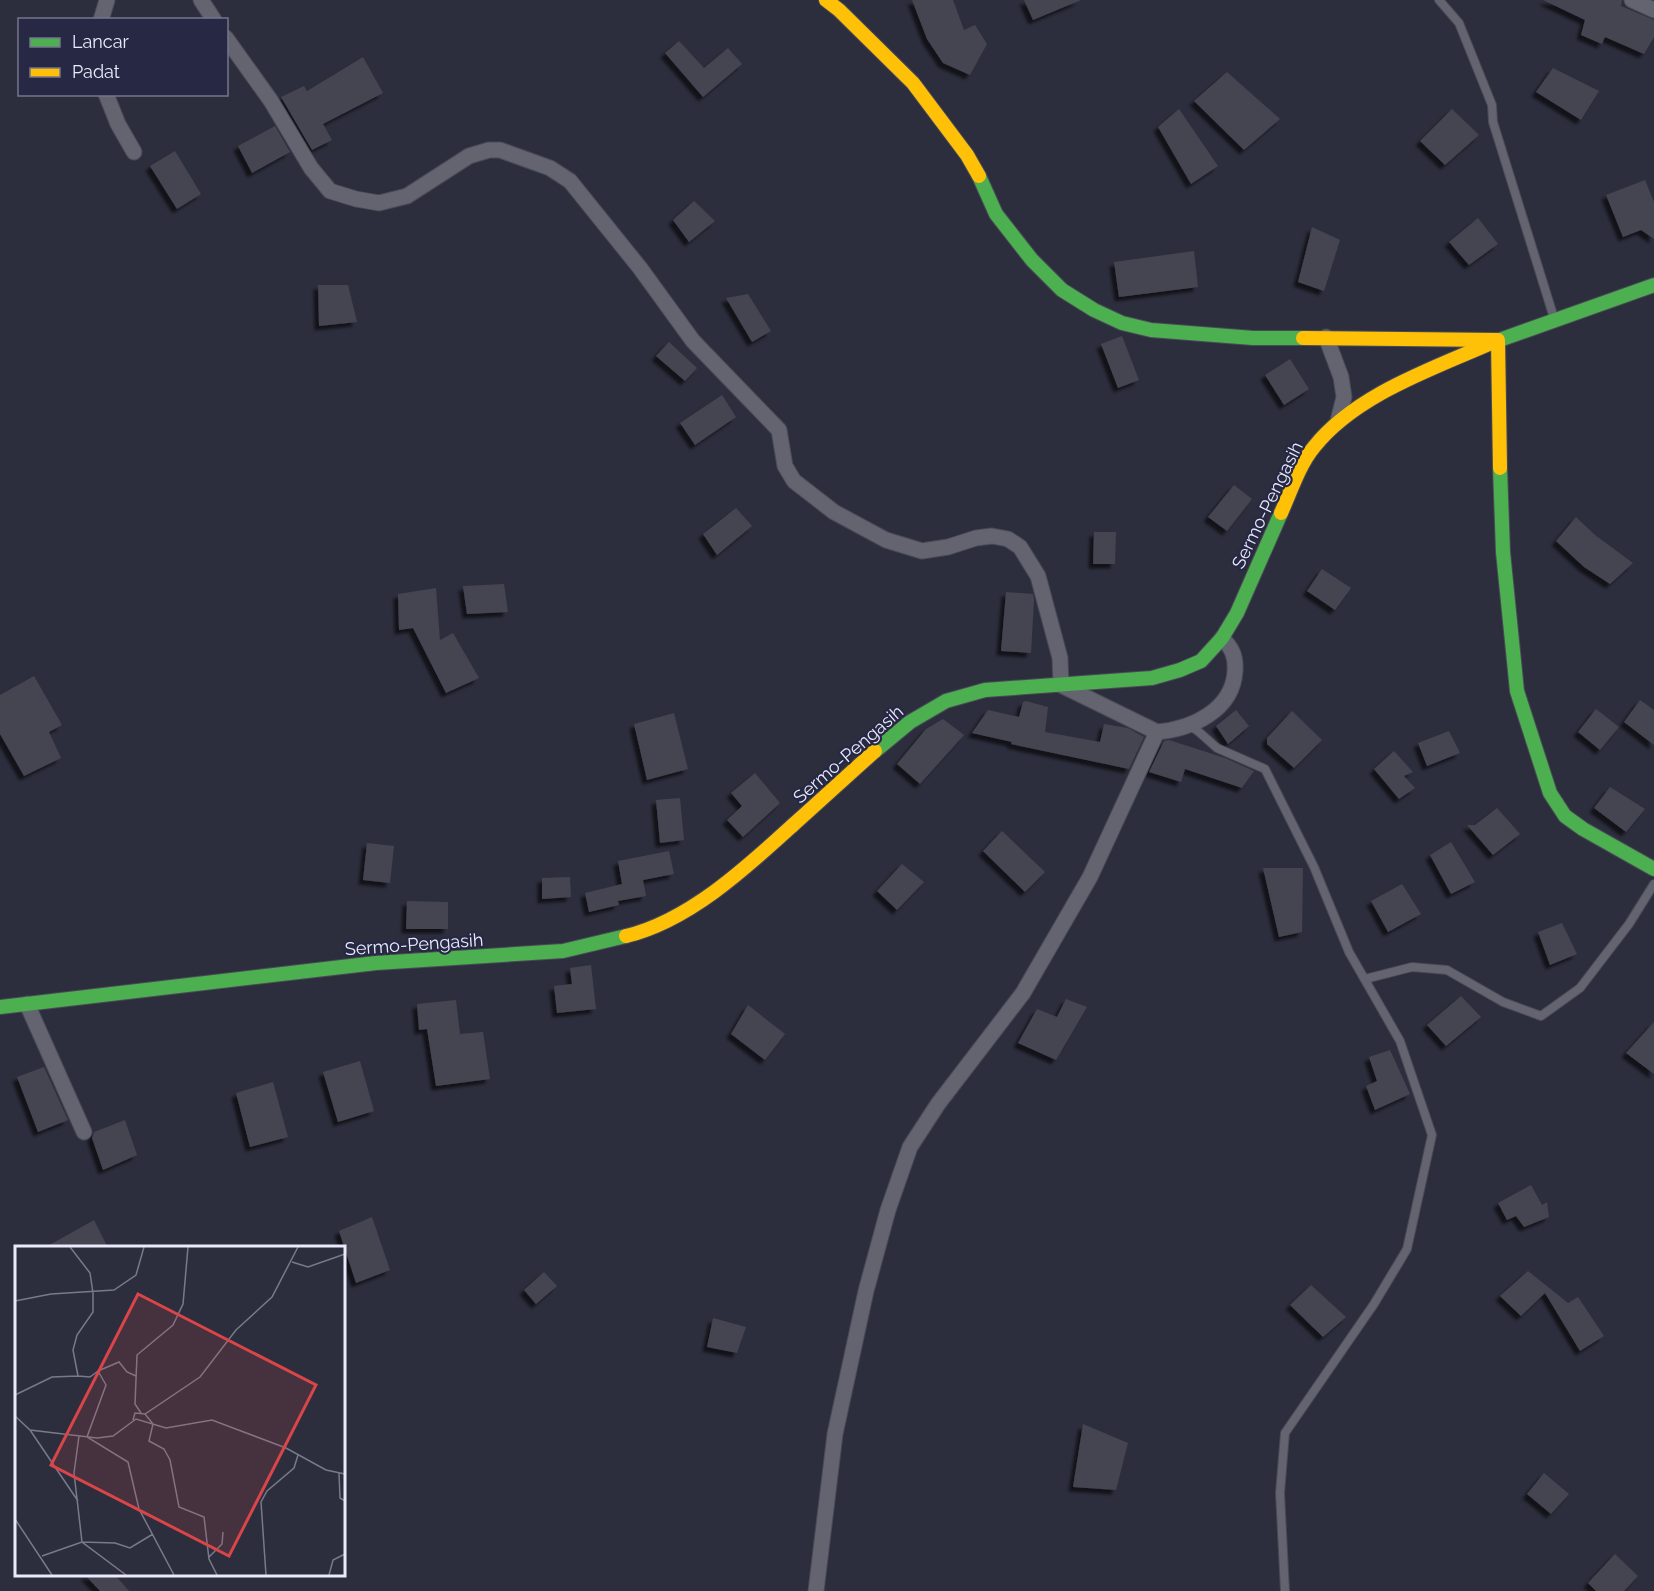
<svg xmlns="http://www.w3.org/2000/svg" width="1654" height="1591" viewBox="0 0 1654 1591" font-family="Raleway,sans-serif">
  <defs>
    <filter id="shadow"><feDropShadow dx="-4.5" dy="4.5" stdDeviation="1.5" flood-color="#0009"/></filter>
  </defs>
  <rect width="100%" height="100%" fill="#2d2e3d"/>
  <g fill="#444551" filter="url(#shadow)">
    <path d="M912 0H953L964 30 975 25 987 44 970 75 943 63 927 39Z"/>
    <path d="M1024 0H1081L1033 20Z"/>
    <path d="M1543 0H1622L1621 6 1654 20V37L1644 54 1605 37 1602 44 1581 35 1585 20Z"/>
    <path d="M679 41 704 68 728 48 742 64 703 97 665 53Z"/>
    <path d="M363 57 383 93 323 124 332 140 312 150 281 97 304 86 307 91Z"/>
    <path d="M1553 68 1599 91 1581 120 1536 92Z"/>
    <path d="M1227 72 1280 119 1244 150 1194 101Z"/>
    <path d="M1179 109 1218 166 1191 184 1158 127Z"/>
    <path d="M1452 109 1479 135 1445 165 1420 141Z"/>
    <path d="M275 126 290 152 252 173 238 146Z"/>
    <path d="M175 151 201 194 177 209 150 166Z"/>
    <path d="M1645 180 1654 202V239L1641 230 1623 237 1606 195Z"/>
    <path d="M694 201 715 221 689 242 673 220Z"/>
    <path d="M1478 218 1498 244 1469 265 1449 242Z"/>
    <path d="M1312 227 1340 240 1324 291 1298 282Z"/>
    <path d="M1194 251 1198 287 1119 297 1114 262Z"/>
    <path d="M318 285H348L357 322 319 326Z"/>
    <path d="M748 294 771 331 752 342 726 298Z"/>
    <path d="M1122 336 1139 380 1118 388 1101 344Z"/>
    <path d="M669 342 697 368 685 381 656 356Z"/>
    <path d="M1290 359 1309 389 1284 405 1265 375Z"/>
    <path d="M722 395 736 417 695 445 680 423Z"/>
    <path d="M1234 485 1252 499 1227 531 1208 517Z"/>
    <path d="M736 508 752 526 717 555 703 534Z"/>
    <path d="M1576 517 1595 535 1633 563 1610 584 1584 567 1556 541Z"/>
    <path d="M1094 532H1116L1115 564H1093Z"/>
    <path d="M1322 569 1351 588 1335 610 1307 591Z"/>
    <path d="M504 584 508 612 467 614 463 586Z"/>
    <path d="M436 588 440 640 453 633 479 678 446 693 413 628 399 630 398 594Z"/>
    <path d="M1006 592 1033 594 1034 600 1031 653 1001 651Z"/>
    <path d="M34 676 62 725 49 732 61 758 24 776 0 734V695Z"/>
    <path d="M1640 700 1654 710V745L1624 722Z"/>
    <path d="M1026 701 1048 707 1045 732 1100 742 1104 724 1128 728 1144 737 1129 769 1011 744 1012 742 972 733 988 710 1019 717 1023 702Z"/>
    <path d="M1596 709 1619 727 1600 750 1578 732Z"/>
    <path d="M1236 710 1249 726 1228 744 1216 726Z"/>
    <path d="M1292 711 1322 740 1294 768 1267 744V738Z"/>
    <path d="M674 713 688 769 647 780 634 724Z"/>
    <path d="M943 719 964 735 920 784 897 764 926 729Z"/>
    <path d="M1449 731 1460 753 1427 766 1418 743Z"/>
    <path d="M1169 740 1225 758 1254 771 1242 788 1185 769 1181 782 1149 772 1164 741Z"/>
    <path d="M1394 751 1413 772 1404 776 1415 788 1399 799 1374 769Z"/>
    <path d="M755 773 780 803 743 837 727 820 742 806 731 793Z"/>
    <path d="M1610 787 1645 809 1626 832 1594 808Z"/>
    <path d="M680 798 684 840 660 843 656 800Z"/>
    <path d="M1497 808 1520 834 1493 855 1467 825H1475Z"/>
    <path d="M1002 831 1045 872 1025 892 983 851Z"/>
    <path d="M1451 842 1475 882 1451 894 1430 855Z"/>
    <path d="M367 843 394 846 390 883 363 880Z"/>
    <path d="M669 851 674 874 643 880 646 896 618 901 619 905 589 912 585 893 622 884 618 861Z"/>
    <path d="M902 864 924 882 897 910 877 891Z"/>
    <path d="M1263 868H1303L1302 932 1279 937Z"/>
    <path d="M570 877 571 897 542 899V878Z"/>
    <path d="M1402 884 1421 914 1388 932 1371 901Z"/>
    <path d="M407 901 448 902V929H406Z"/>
    <path d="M1562 923 1577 954 1550 965 1538 932Z"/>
    <path d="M591 965 596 1009 557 1013 554 986 572 984 570 968Z"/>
    <path d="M1461 996 1481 1017 1446 1046 1427 1025Z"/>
    <path d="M1066 999 1087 1007 1056 1060 1018 1043 1037 1009 1057 1017Z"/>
    <path d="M456 1000 460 1034 483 1032 490 1079 436 1086 427 1029 419 1030 417 1004Z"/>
    <path d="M748 1005 785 1034 765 1060 731 1034Z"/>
    <path d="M1654 1022V1074L1626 1053Z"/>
    <path d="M1390 1050 1410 1094 1375 1110 1366 1086 1377 1081 1369 1057Z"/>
    <path d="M360 1061 374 1111 338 1122 323 1072Z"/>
    <path d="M44 1067 68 1120 38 1132 17 1077Z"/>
    <path d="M273 1082 288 1137 250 1147 236 1093Z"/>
    <path d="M125 1120 137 1155 103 1170 92 1138 94 1132Z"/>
    <path d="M1531 1185 1542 1205 1547 1202 1549 1217 1524 1227 1516 1216 1507 1220 1498 1203Z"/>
    <path d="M372 1217 390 1270 356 1283 339 1231Z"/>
    <path d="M94 1220 108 1248H44Z"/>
    <path d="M1528 1271 1568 1303 1578 1297 1604 1336 1580 1351 1545 1293 1521 1316 1500 1296Z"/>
    <path d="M544 1272 557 1286 536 1304 524 1290Z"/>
    <path d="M1311 1285 1346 1317 1323 1337 1290 1305Z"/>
    <path d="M713 1318 746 1327 737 1353 707 1347Z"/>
    <path d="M1083 1424 1128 1443 1116 1490 1073 1487Z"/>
    <path d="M1544 1473 1569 1494 1551 1514 1527 1494Z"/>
    <path d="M1615 1554 1638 1576 1624 1591H1596L1588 1583Z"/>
    <path d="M85 1575H115L129 1591H100Z"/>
  </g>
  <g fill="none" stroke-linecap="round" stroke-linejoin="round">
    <defs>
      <g id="lane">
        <path d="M1439 0 1459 23 1492 105 1493 122 1554 318"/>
        <path d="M1189 725 1199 732 1217 748 1265 769 1314 867 1349 952 1400 1041 1432 1135 1407 1249 1374 1304 1285 1433 1280 1493 1285 1591"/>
        <path d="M1365 979 1412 967 1447 970 1503 1002 1541 1016 1580 988 1629 924 1654 884"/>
      </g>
      <g id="street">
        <path d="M201 0 214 20"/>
        <path d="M1632 0 1654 10"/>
        <path d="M101 20 107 0"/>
        <path d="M226 38 271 101 311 168 330 191 356 199 379 203 407 196 469 156 489 150H500L550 168 570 181 640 268 693 341 779 430 785 466 794 481 834 512 886 540 922 551 948 547 976 538 992 536 1008 539 1020 547 1038 576 1060 658 1061 685 1157 732"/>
        <path d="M106 94 118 124 134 152"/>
        <path d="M1326 337 1341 377 1344 397 1338 421"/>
        <path d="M27 1004 84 1132"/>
        <path d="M816 1591 835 1434 866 1291 888 1210 910 1147 938 1104 1023 993 1090 877 1157 732C1192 729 1233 710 1235 671 1236 656 1232 648 1222 638"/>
      </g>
      <g id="fast">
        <path d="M979 176 996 214 1032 260 1062 290 1094 310 1122 323 1151 330 1253 338H1303"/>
        <path d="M1491 343 1654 285"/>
        <path d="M1500 468 1503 552 1517 691 1550 793 1565 816 1583 829 1654 869"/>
        <path d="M875 751 910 722 946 701 985 690 1152 678 1180 670 1201 661 1222 638 1237 613 1281 513"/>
        <path d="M0 1007 376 963 563 951 626 936"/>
      </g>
      <g id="slow">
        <path d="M826 0 839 10 913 83 967 155 979 176"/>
        <path d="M1303 338 1498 340 1500 468"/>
        <path d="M1281 513C1291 491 1299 465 1314 447 1355 395 1432 369 1491 343"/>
        <path d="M626 936C689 921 747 867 793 825 821 800 848 775 875 751"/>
      </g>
    </defs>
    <use href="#lane" stroke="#494a57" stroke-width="10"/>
    <use href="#street" stroke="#494a57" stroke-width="17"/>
    <use href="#fast" stroke="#494a57" stroke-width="16"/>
    <use href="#slow" stroke="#494a57" stroke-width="16"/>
    <use href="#lane" stroke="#636470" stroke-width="8"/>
    <use href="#street" stroke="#636470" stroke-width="15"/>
    <use href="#fast" stroke="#4caf50" stroke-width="14"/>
    <use href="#slow" stroke="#ffc107" stroke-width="14"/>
  </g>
  <g text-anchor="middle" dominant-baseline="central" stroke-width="4.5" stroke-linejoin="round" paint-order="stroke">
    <g font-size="18" fill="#e9ebfd" stroke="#272843">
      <text transform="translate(1267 505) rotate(-64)">Sermo-Pengasih</text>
      <text transform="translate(848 754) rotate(-41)">Sermo-Pengasih</text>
      <text transform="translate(414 944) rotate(-4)">Sermo-Pengasih</text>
    </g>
  </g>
  <g transform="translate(15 1246)">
    <rect width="330" height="330" fill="#2d2e3d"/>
    <path fill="none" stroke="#787a8a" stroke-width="1.5" d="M55 1 75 27 78 47V66L62 89 58 104 63 130 75 131 83 125 91 139 72 191 113 216 124 263 159 329M277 16 293 21 330 8M0 55 36 48 99 44 121 29 129 1M83 125 104 116 112 126 121 130M0 149 37 131 63 130M126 167 120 158 122 109 158 79 168 58 173 1M130 168 138 178 134 195 149 203 155 214 164 261 189 271 194 313 202 329M0 170 15 184 82 192 98 190 121 173 151 182 197 174 271 202 311 224 330 228M118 174 120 167 130 168 185 131 221 84 257 51 283 1M15 184 63 255M64 190 59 227 67 296 111 329M324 227 325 252 330 255M0 273 37 329M27 310 67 296 100 297 115 302 138 288M194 311 207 298 208 286M251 329 246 256 252 245 279 222 283 209M314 329 318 314 330 308"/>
    <path fill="#d94548" fill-opacity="0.15" stroke="#d94548" stroke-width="3" d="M123 48 301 139 214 310 36 219Z"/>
    <rect width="330" height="330" fill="none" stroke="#e9ebfd" stroke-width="3"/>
  </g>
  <rect x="18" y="18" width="210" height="78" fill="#272843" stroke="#75768d" stroke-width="1.5"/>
  <rect x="30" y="38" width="30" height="9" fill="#4caf50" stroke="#75768d" stroke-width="1.5"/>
  <text x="72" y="48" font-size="18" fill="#e9ebfd">Lancar</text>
  <rect x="30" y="68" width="30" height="9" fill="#ffc107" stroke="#75768d" stroke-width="1.5"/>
  <text x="72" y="78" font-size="18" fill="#e9ebfd">Padat</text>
</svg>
